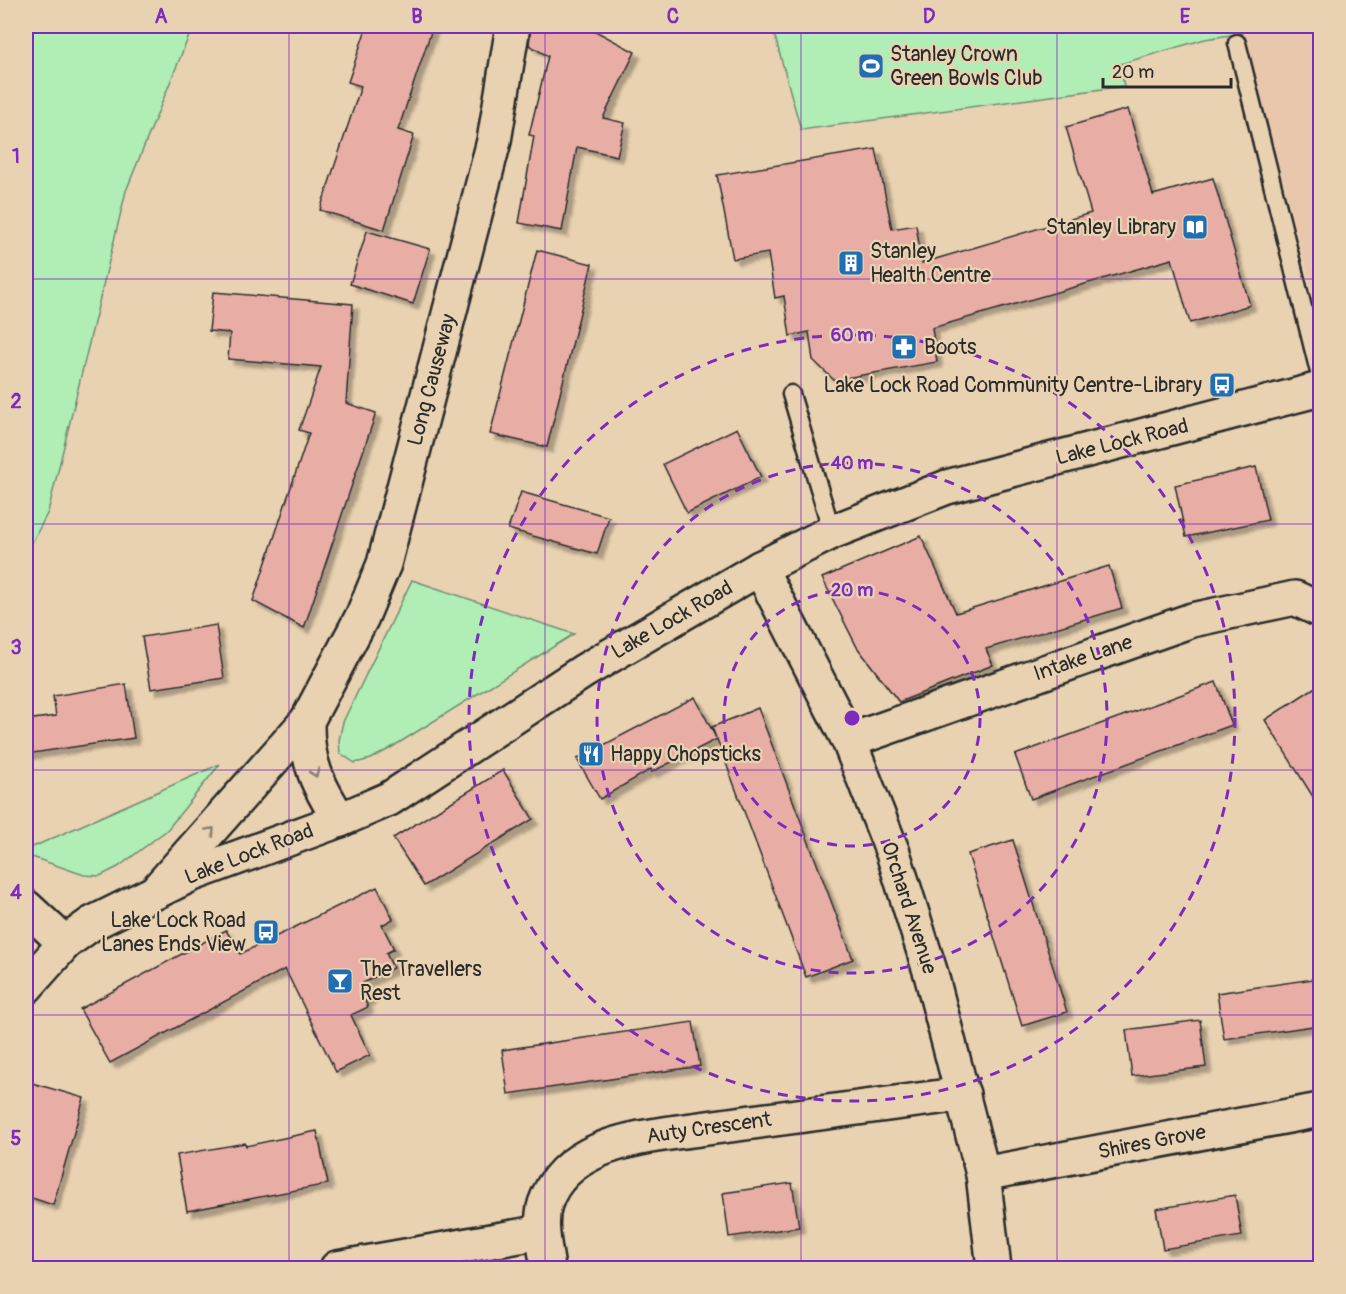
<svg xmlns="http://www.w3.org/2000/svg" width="1346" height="1294" viewBox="0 0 1346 1294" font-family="Pangolin,sans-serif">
  <defs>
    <filter id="shadow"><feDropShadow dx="5.5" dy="5.5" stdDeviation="1.5" flood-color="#0004"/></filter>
  </defs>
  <rect width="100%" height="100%" fill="#e9d2b1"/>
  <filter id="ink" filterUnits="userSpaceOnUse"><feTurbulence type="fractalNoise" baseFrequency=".0167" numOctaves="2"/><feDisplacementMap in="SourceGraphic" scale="12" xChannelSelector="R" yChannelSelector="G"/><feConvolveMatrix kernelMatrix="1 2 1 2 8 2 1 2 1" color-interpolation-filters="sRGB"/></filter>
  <g filter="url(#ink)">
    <path fill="#e9c7ad" d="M1241 26H1320V319L1243 33Z"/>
    <g fill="#b0eeb5" stroke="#6e8c70" stroke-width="1.5">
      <path d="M26 26H193L126 191 48 512 26 554Z"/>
      <path d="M772 26H1241L1243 33 1205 39 1120 64 1124 86 801 130Z"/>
      <path d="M412 580 574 634 389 749 371 759 355 763 340 753 339 740 343 722Z"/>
      <path d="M220 764 167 830 118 867 100 876 84 875 26 855V850Z"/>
    </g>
    <g fill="#e8aea5" stroke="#2b2b2b" stroke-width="1.5" filter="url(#shadow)">
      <path d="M367 26H433L398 130 414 135 384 230 320 210 361 86 348 82Z"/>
      <path d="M531 26H586L635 52 603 118 625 123 617 156 577 147 562 231 519 223 534 136 529 135 548 56 529 45Z"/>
      <path d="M1128 109 1153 195 1213 178 1250 305 1190 323 1172 259 932 328 937 362 834 380 813 360 809 332 790 336 784 296 775 298 768 253 733 259 717 175 876 149 892 229 916 225 922 263 1091 213 1066 127Z"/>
      <path d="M367 231 430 249 413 304 350 284Z"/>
      <path d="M537 250 592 264 547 447 490 434Z"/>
      <path d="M213 292 353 304 346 403 376 413 304 628 253 601 309 433 299 430 321 367 228 359 230 333 209 331Z"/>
      <path d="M737 428 761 477 687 513 663 464Z"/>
      <path d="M1256 467 1268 520 1186 537 1175 485Z"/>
      <path d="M521 492 609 517 597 554 508 529Z"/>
      <path d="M921 536 956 613 1109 566 1122 608 986 649 993 665 899 702 857 647 822 578Z"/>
      <path d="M216 625 224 678 151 689 142 637Z"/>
      <path d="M1216 682 1232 725 1031 799 1015 755Z"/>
      <path d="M126 684 134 738 26 754V720L56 716 53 696Z"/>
      <path d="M1320 684V808L1265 720Z"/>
      <path d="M695 697 716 738 712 727 758 708 853 959 806 977 717 739 652 772 651 769 600 799 577 759Z"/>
      <path d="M503 770 533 819 424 886 393 838Z"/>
      <path d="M1013 840 1067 1012 1022 1026 968 854Z"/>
      <path d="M377 887 393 919 382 925 394 949 386 953 393 968 363 983 370 998 365 1001 368 1007 351 1015 370 1055 336 1072 285 969 110 1063 80 1009 226 930 240 954Z"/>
      <path d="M1320 978V1025L1224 1039 1217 993Z"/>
      <path d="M1200 1020 1206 1067 1132 1076 1126 1030Z"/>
      <path d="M693 1022 700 1066 508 1094 502 1050Z"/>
      <path d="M32 1083 84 1098 53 1205 26 1196V1106Z"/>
      <path d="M317 1131 328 1184 187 1211 177 1155 245 1143 246 1146Z"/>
      <path d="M792 1183 799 1227 729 1237 723 1193Z"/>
      <path d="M1235 1195 1242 1236 1163 1249 1156 1209Z"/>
    </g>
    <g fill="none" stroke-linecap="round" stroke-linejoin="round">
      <defs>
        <g id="lane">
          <path d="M1237 43 1320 376"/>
          <path d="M791 394 832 532"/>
        </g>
        <g id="street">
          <path d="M760 568 849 741 893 853 931 974 983 1174 994 1268"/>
          <path d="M307 721C306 762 318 786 340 820"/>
          <path d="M849 741 1192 620 1295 598 1320 610"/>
          <path d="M157 890 307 721 362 617 384 564 494 141 513 26"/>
          <path d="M983 1174 1320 1110"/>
          <path d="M337 1268 542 1232"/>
          <path d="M548 1268C545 1248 539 1224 545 1204 563 1149 628 1139 677 1132L963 1094"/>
        </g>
        <g id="secondary">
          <path d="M26 907 65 943"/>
          <path d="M26 987 65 943 91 924 190 875 340 820 389 799 584 671 760 568 832 532 947 487 1320 389"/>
        </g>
      </defs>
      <use href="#lane" stroke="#2b2b2b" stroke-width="21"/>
      <use href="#street" stroke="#2b2b2b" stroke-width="38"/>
      <use href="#secondary" stroke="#2b2b2b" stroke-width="38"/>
      <use href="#lane" stroke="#e9d2b1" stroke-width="16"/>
      <use href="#street" stroke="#e9d2b1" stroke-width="33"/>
      <use href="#secondary" stroke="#e9d2b1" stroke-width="33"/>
    </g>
    <defs><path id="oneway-chevron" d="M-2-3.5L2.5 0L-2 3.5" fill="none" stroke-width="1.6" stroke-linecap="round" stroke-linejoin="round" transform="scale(1.5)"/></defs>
    <g stroke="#8a7e6e">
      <use href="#oneway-chevron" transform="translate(315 773) rotate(71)"/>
      <use href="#oneway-chevron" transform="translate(211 831) rotate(-47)"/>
    </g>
  </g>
  <path fill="none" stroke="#7b2cbf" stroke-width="1.5" stroke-opacity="0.55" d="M289 26V1268M545 26V1268M801 26V1268M1057 26V1268M26 279H1320M26 524H1320M26 770H1320M26 1015H1320"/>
  <g fill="none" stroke="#7b2cbf" stroke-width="3" stroke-dasharray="10 8">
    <circle cx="852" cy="718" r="128"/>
    <circle cx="852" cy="718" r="255"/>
    <circle cx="852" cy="718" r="383"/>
  </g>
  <defs>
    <symbol id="stadium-square" viewBox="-11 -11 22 22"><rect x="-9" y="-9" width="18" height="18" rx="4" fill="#1f6fb2" stroke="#e9d2b1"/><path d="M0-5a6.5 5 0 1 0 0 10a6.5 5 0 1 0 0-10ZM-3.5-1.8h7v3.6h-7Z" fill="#fff"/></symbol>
    <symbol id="library-square" viewBox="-11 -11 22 22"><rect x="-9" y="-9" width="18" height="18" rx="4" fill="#1f6fb2" stroke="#e9d2b1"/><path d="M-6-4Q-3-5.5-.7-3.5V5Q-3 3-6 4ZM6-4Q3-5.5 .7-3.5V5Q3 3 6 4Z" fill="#fff"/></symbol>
    <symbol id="building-square" viewBox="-11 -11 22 22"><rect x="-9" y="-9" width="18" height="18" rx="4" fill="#1f6fb2" stroke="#e9d2b1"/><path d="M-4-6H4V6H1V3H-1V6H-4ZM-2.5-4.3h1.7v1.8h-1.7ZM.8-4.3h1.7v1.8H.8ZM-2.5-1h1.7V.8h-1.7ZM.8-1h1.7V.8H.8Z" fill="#fff"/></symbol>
    <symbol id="pharmacy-square" viewBox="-11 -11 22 22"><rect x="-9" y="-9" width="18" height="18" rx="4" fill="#1f6fb2" stroke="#e9d2b1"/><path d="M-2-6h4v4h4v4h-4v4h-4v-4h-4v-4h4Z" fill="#fff"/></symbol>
    <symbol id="bus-square" viewBox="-11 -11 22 22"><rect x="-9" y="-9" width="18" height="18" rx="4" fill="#1f6fb2" stroke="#e9d2b1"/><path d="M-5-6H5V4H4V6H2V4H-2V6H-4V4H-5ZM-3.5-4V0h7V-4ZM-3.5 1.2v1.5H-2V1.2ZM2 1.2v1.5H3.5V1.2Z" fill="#fff"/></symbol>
    <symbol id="restaurant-square" viewBox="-11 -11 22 22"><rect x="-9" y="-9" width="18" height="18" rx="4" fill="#1f6fb2" stroke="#e9d2b1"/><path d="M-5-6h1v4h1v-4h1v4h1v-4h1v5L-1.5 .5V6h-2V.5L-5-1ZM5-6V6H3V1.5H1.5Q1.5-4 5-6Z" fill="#fff"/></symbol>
    <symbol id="bar-square" viewBox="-11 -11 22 22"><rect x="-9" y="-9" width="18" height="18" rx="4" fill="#1f6fb2" stroke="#e9d2b1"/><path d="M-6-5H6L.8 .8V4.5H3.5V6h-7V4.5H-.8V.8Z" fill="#fff"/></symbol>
  </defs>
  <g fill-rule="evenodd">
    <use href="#stadium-square" x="856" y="51" width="30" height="30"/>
    <use href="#library-square" x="1180" y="212" width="30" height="30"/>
    <use href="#building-square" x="836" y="248" width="30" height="30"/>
    <use href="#pharmacy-square" x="889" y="332" width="30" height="30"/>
    <use href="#bus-square" x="1207" y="370" width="30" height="30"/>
    <use href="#restaurant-square" x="576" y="739" width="30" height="30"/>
    <use href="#bus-square" x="251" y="917" width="30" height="30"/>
    <use href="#bar-square" x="325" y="966" width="30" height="30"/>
  </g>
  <g text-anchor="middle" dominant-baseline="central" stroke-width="4.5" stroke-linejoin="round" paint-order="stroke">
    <g font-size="21" fill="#2b2b2b" stroke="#e9d2b1" text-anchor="start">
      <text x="890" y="54">Stanley Crown<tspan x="890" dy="24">Green Bowls Club</tspan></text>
      <text x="1176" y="227" text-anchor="end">Stanley Library</text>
      <text x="870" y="251">Stanley<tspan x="870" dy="24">Health Centre</tspan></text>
      <text x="924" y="347">Boots</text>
      <text x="1202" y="385" text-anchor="end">Lake Lock Road Community Centre-Library</text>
      <text x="610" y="754">Happy Chopsticks</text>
      <text x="246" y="920" text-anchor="end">Lake Lock Road<tspan x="246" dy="24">Lanes Ends View</tspan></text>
      <text x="360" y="969">The Travellers<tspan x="360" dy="24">Rest</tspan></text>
    </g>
    <g font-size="21" fill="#2b2b2b" stroke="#e9d2b1">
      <text transform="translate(432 380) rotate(-75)">Long Causeway</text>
      <text transform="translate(1122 442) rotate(-14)">Lake Lock Road</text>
      <text transform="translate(672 620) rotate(-30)">Lake Lock Road</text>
      <text transform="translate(1083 658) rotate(-19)">Intake Lane</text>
      <text transform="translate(249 854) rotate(-21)">Lake Lock Road</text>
      <text transform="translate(909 908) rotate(72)">Orchard Avenue</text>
      <text transform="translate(709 1128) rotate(-8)">Auty Crescent</text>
      <text transform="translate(1152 1142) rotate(-11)">Shires Grove</text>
    </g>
  </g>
  <circle cx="852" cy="718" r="9" fill="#7b2cbf" stroke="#e9d2b1" stroke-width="3"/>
  <g font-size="18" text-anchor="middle" font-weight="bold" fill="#7b2cbf" stroke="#e9d2b1" stroke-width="4.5" stroke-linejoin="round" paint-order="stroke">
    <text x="852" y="341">60 m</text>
    <text x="852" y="469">40 m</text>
    <text x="852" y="596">20 m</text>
  </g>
  <rect width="1346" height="1294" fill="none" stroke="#e9d2b1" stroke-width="66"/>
  <path d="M1103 78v9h128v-9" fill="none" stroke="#2b2b2b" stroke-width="3"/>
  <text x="1112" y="78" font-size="18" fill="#2b2b2b" stroke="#e9d2b1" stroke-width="4.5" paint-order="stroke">20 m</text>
  <rect x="33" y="33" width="1280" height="1228" fill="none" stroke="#7b2cbf" stroke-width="2"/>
  <g font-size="20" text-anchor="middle" font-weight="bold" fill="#7b2cbf">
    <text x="161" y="23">A</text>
    <text x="417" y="23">B</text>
    <text x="673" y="23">C</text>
    <text x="929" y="23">D</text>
    <text x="1185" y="23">E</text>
    <text x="16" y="163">1</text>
    <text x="16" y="408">2</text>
    <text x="16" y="654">3</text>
    <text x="16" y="899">4</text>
    <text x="16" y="1145">5</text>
  </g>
</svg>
